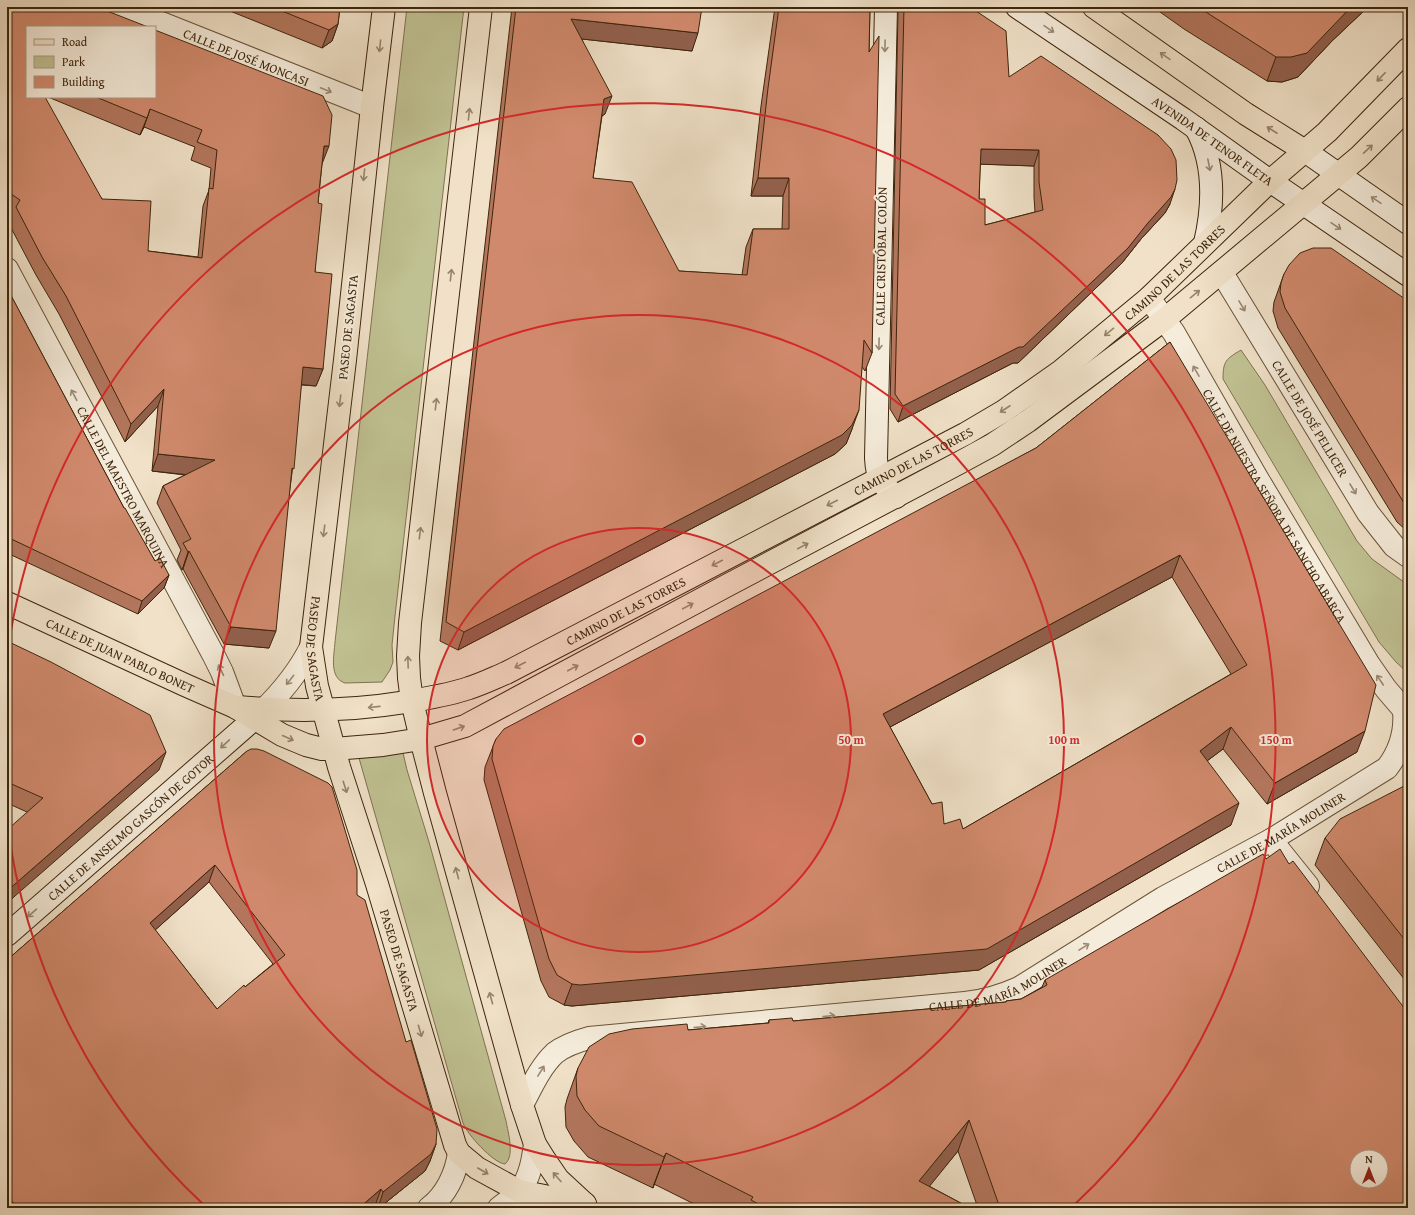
<svg xmlns="http://www.w3.org/2000/svg" width="1415" height="1215" viewBox="0 0 1415 1215" font-family="'Gentium Book Plus',serif">
  <rect width="100%" height="100%" fill="#f0e1c8"/>
  <filter id="stains"><feTurbulence type="fractalNoise" baseFrequency=".005" numOctaves="4"/><feColorMatrix values="0 0 0 0 .2 0 0 0 0 .09 0 0 0 0 .02 0 0 0 .5 -.17"/></filter>
  <radialGradient id="worn" r=".72"><stop offset=".6" stop-color="#630" stop-opacity="0"/><stop offset="1" stop-color="#630" stop-opacity=".3"/></radialGradient>
  <g fill="#c0c192" stroke="#7f734e">
    <path d="M407 7H464L395 616 392 645 393 662 390 670 382 682 345 683C329 678 334 656 335 642Z"/>
    <path d="M1241 350 1265 385 1357 541 1372 559 1408 585V673L1396 662 1379 642 1223 379C1223 361 1226 359 1241 350Z"/>
    <path d="M400 740 407 770 429 842 506 1121C508 1132 515 1156 505 1164 493 1163 467 1134 463 1123L355 744Z"/>
  </g>
  <g fill="none" stroke-linecap="round" stroke-linejoin="round">
    <defs>
      <g id="street">
        <path id="s1" d="M121 7 372 107"/>
        <path id="s2" d="M7 269 213 654 222 672 235 707"/>
        <path id="s3" d="M1222 273 1368 513 1394 546 1408 556"/>
        <path id="s4" d="M1149 298 1174 333 1257 478 1368 663 1386 689 1404 710 1408 712"/>
        <path d="M254 719C277 698 297 675 311 647"/>
        <path d="M1271 840 1308 886"/>
        <path id="s5" d="M522 1105C531 1088 540 1067 555 1053 564 1046 578 1041 589 1038L965 1003C986 1001 1001 996 1019 988L1163 898 1271 840 1387 768C1400 751 1406 732 1404 710"/>
        <path d="M429 1208C446 1195 456 1174 459 1153"/>
        <path d="M499 1208C506 1203 513 1197 519 1191 530 1179 533 1159 535 1144"/>
      </g>
      <g id="secondary">
        <path d="M886 7 876 458C877 479 881 483 896 497"/>
        <path id="s6" d="M1017 7 1183 119 1270 181 1408 275"/>
        <path d="M1196 128C1215 163 1214 204 1205 243"/>
        <path d="M1305 151 1408 223"/>
        <path id="s7" d="M7 935 254 719"/>
      </g>
      <g id="primary">
        <path id="s8" d="M384 7 372 107 345 360 311 647 317 686 339 767 377 884 455 1145 459 1153 477 1168 519 1191 585 1204"/>
        <path d="M481 7 410 623 408 656 409 678 412 701 421 739 435 793 522 1105 535 1144 545 1160 558 1179 585 1204"/>
        <path d="M1094 7 1246 114 1305 151"/>
        <path id="s9" d="M7 603 185 685 235 707 282 735 306 745 322 749H334L383 745 421 739 465 726 728 585 959 463 992 445 1028 421 1165 319 1359 157 1408 108"/>
        <path id="s10" d="M238 707C295 712 351 711 406 702 428 698 449 695 469 688 482 684 494 678 506 673L965 434 1004 411 1061 371 1149 298 1270 181 1327 132 1408 49"/>
      </g>
    </defs>
    <use href="#street" stroke="#6a543a" stroke-width="24"/>
    <use href="#secondary" stroke="#3e250b" stroke-width="24"/>
    <use href="#primary" stroke="#3e250b" stroke-width="24"/>
    <use href="#street" stroke="#f5ecdb" stroke-width="22"/>
    <use href="#secondary" stroke="#f5ecdb" stroke-width="22"/>
    <use href="#primary" stroke="#f0e1c8" stroke-width="22"/>
  </g>
  <g fill="#b3765d" stroke="#3e250b" fill-rule="evenodd">
    <path d="M7 7 27 27V97L102 199 148 251 198 257 203 206 209 190 211 168 191 160 195 147 144 127 140 135 48 97H155L322 164 318 203 315 272 323 369 316 386 301 385 292 473 269 648 224 644 183 569 182 570 177 560 181 550 157 503 163 486 185 475 152 471 158 406 125 442 59 314 36 275 9 224 12 217 7 213Z"/>
    <path d="M220 7H340L338 24 332 41 322 48Z"/>
    <path d="M512 7H702L692 51 582 39 605 114 602 116 593 178 679 271 742 275 746 247 753 229H782L783 196H751L761 106 775 7H870L869 52 872 353 865 371 862 367 852 429 846 444 835 454 458 650 440 641Z"/>
    <path d="M900 7H970L1009 77 1170 204 1165 213 1141 239 1122 263 1018 363H1013L898 422 890 409 898 11ZM980 164 1034 166V197L1035 212 985 225 979 199Z"/>
    <path d="M1153 7H1368L1332 41 1298 77 1282 82 1267 81 1184 29Z"/>
    <path d="M1284 274 1408 301V532L1397 522 1278 328 1273 311 1274 302Z"/>
    <path d="M7 288 124 508 155 561 169 575 164 588 138 614 7 553Z"/>
    <path d="M1170 342 1357 752 1267 804 1223 749 1207 761 1231 825 979 970 572 1006 564 1005 549 997 541 981 484 780 485 767 496 739 1036 448ZM1172 577 1231 674 963 829 944 824 932 804 890 727Z"/>
    <path d="M7 641 159 770 27 812 7 803Z"/>
    <path d="M247 751 406 1042 436 1144 430 1161 425 1171 379 1208H376L375 1206 372 1208H7V960ZM209 882 273 964 245 987 217 1009 155 930Z"/>
    <path d="M1408 784V984L1315 865 1325 838Z"/>
    <path d="M1045 980 1408 1208H978L958 1151 929 1186 970 1208H702L654 1184 653 1188 588 1157 574 1141 566 1127 565 1107 567 1099 578 1068 688 1030 768 1023 769 1020 793 1021 1006 1002V1001L1021 999 1042 987Z"/>
  </g>
  <g fill="#92604c" stroke="#3e250b">
    <path d="M1351 7H1368L1332 41 1298 77 1282 82 1267 81 1276 57 1341 16Z"/>
    <path d="M571 19 698 33 692 51 564 37Z"/>
    <path d="M338 24 332 41 322 48 329 30Z"/>
    <path d="M612 96 605 114 598 118 604 99Z"/>
    <path d="M150 109 144 127 140 135 147 118Z"/>
    <path d="M324 146H329L322 164Z"/>
    <path d="M981 149 1039 150 1034 166 975 164Z"/>
    <path d="M758 178H789L783 196H751Z"/>
    <path d="M1175 189 1170 204 1165 213 1141 239 1122 263 1018 363H1013L898 422 903 406 1147 224Z"/>
    <path d="M303 367 323 369 316 386 297 384Z"/>
    <path d="M164 389 158 406 125 442 131 424Z"/>
    <path d="M859 410 852 429 846 444 835 454 458 650 464 632Z"/>
    <path d="M158 454 215 460 209 477 152 471Z"/>
    <path d="M189 551 183 569 182 570 188 552Z"/>
    <path d="M1180 555 1172 577 875 735 883 714Z"/>
    <path d="M169 575 164 588 138 614 142 601Z"/>
    <path d="M231 627 276 631 269 648 224 644Z"/>
    <path d="M1231 727 1223 749 1192 772 1200 751Z"/>
    <path d="M1365 731 1357 752 1267 804 1275 783Z"/>
    <path d="M166 752 159 770 7 903V891Z"/>
    <path d="M1239 803 1231 825 979 970 572 1006 564 1005 572 984Z"/>
    <path d="M215 865 209 882 144 940 150 923Z"/>
    <path d="M969 1120 958 1151 912 1208 919 1181Z"/>
    <path d="M436 1144 430 1161 425 1171 379 1208H378L383 1192Z"/>
    <path d="M666 1153 654 1184 653 1188Z"/>
    <path d="M381 1189 375 1206 372 1208H359Z"/>
  </g>
  <g fill="#d0896c" stroke="#3e250b" fill-rule="evenodd">
    <path d="M7 7H97L148 27H27V97H45L102 199 151 201 148 251 202 258 209 188 213 189 217 150 197 142 202 130 150 109 147 118 96 97H155V30L323 96 332 115 329 146H324L320 182 318 203 322 204 315 272 332 274 323 369 303 367 294 469 292 468 276 631 231 627 189 551 188 552 183 543 191 539 163 486 215 460 158 454 164 389 131 424 66 296 42 257 16 207 20 200 8 192 7 191Z"/>
    <path d="M272 7H340L338 24 329 30Z"/>
    <path d="M516 7H702L698 33 571 19 612 96 604 99 593 178 632 182 679 271 747 275 753 229H789V178H758L768 88 779 7H870L869 52 879 36 872 353 864 340 859 410 852 425 842 435 464 632 446 622Z"/>
    <path d="M904 7H970L1006 31 1009 77 1041 56 1158 135 1171 149 1176 160 1177 180 1175 189 1171 197 1147 224 1128 248 1023 347H1019L903 406 895 394ZM981 149 1039 150V182L1043 210 985 225V199H979Z"/>
    <path d="M1198 7H1351L1307 53 1291 57H1276Z"/>
    <path d="M1313 248H1331L1408 301V507L1404 503 1285 308 1280 292 1281 283 1284 274 1289 265 1300 253Z"/>
    <path d="M7 288 124 508H125L155 561 160 558 169 575 142 601 7 537Z"/>
    <path d="M1170 342 1376 685 1365 731 1275 783 1231 727 1200 751 1239 803 987 949 580 985 572 984 557 975 549 959 492 759 493 746 496 739 504 729 1036 448ZM1180 555 1247 665 963 829 960 819 944 824 942 802 932 804 883 714Z"/>
    <path d="M7 641 51 662 150 715 166 752 7 891V830L43 798 7 782Z"/>
    <path d="M251 749H257L264 751 328 783 332 787 357 870V895L365 900 406 1042 411 1040 437 1129 436 1144 431 1154 383 1192 381 1189 359 1208H18L7 1196V960L247 751ZM215 865 285 955 245 987 244 985 217 1009 150 923Z"/>
    <path d="M1408 784V944L1325 838 1340 819Z"/>
    <path d="M1280 849 1289 864 1293 861 1408 1013V1208H1000L969 1120 919 1181 970 1208H766L751 1200 753 1197 666 1153 664 1157 599 1126 585 1110 577 1096 576 1076 578 1068 589 1047 609 1034 632 1029 687 1024 688 1030 769 1023V1020L792 1018 793 1021 1006 1002V1001L1021 999 1047 985 1045 980 1216 881 1263 854 1266 859ZM1357 1157H1381V1181H1357Z"/>
  </g>
  <defs><path id="oneway-shaft" d="M-6 0H5M1.5-3L5.5 0L1.5 3" fill="none" stroke-width="1.6" stroke-linecap="round" stroke-linejoin="round"/></defs>
  <g stroke="#9a8873">
    <use href="#oneway-shaft" transform="translate(1049 29) rotate(34)"/>
    <use href="#oneway-shaft" transform="translate(885 46) rotate(91)"/>
    <use href="#oneway-shaft" transform="translate(326 90) rotate(22)"/>
    <use href="#oneway-shaft" transform="translate(1209 165) rotate(79)"/>
    <use href="#oneway-shaft" transform="translate(1376 200) rotate(-146)"/>
    <use href="#oneway-shaft" transform="translate(1336 226) rotate(34)"/>
    <use href="#oneway-shaft" transform="translate(1242 306) rotate(59)"/>
    <use href="#oneway-shaft" transform="translate(879 344) rotate(91)"/>
    <use href="#oneway-shaft" transform="translate(1196 371) rotate(-120)"/>
    <use href="#oneway-shaft" transform="translate(74 395) rotate(-118)"/>
    <use href="#oneway-shaft" transform="translate(1353 489) rotate(59)"/>
    <use href="#oneway-shaft" transform="translate(221 670) rotate(-115)"/>
    <use href="#oneway-shaft" transform="translate(290 680) rotate(128)"/>
    <use href="#oneway-shaft" transform="translate(1380 680) rotate(-124)"/>
    <use href="#oneway-shaft" transform="translate(225 744) rotate(137)"/>
    <use href="#oneway-shaft" transform="translate(32 913) rotate(139)"/>
    <use href="#oneway-shaft" transform="translate(1084 947) rotate(-32)"/>
    <use href="#oneway-shaft" transform="translate(829 1016) rotate(-5)"/>
    <use href="#oneway-shaft" transform="translate(700 1027) rotate(-5)"/>
    <use href="#oneway-shaft" transform="translate(541 1071) rotate(-58)"/>
  </g>
  <g stroke="#97836a">
    <use href="#oneway-shaft" transform="translate(380 46) rotate(96)"/>
    <use href="#oneway-shaft" transform="translate(1165 56) rotate(-145)"/>
    <use href="#oneway-shaft" transform="translate(1381 77) rotate(134)"/>
    <use href="#oneway-shaft" transform="translate(469 114) rotate(-84)"/>
    <use href="#oneway-shaft" transform="translate(1272 130) rotate(-147)"/>
    <use href="#oneway-shaft" transform="translate(1368 149) rotate(-43)"/>
    <use href="#oneway-shaft" transform="translate(364 175) rotate(96)"/>
    <use href="#oneway-shaft" transform="translate(451 275) rotate(-83)"/>
    <use href="#oneway-shaft" transform="translate(1195 294) rotate(-39)"/>
    <use href="#oneway-shaft" transform="translate(1109 332) rotate(141)"/>
    <use href="#oneway-shaft" transform="translate(340 401) rotate(97)"/>
    <use href="#oneway-shaft" transform="translate(436 404) rotate(-83)"/>
    <use href="#oneway-shaft" transform="translate(1005 409) rotate(147)"/>
    <use href="#oneway-shaft" transform="translate(832 503) rotate(153)"/>
    <use href="#oneway-shaft" transform="translate(324 531) rotate(97)"/>
    <use href="#oneway-shaft" transform="translate(420 533) rotate(-83)"/>
    <use href="#oneway-shaft" transform="translate(803 546) rotate(-28)"/>
    <use href="#oneway-shaft" transform="translate(717 563) rotate(153)"/>
    <use href="#oneway-shaft" transform="translate(688 606) rotate(-28)"/>
    <use href="#oneway-shaft" transform="translate(408 662) rotate(-92)"/>
    <use href="#oneway-shaft" transform="translate(520 665) rotate(153)"/>
    <use href="#oneway-shaft" transform="translate(573 668) rotate(-28)"/>
    <use href="#oneway-shaft" transform="translate(374 707) rotate(174)"/>
    <use href="#oneway-shaft" transform="translate(459 728) rotate(-19)"/>
    <use href="#oneway-shaft" transform="translate(288 738) rotate(24)"/>
    <use href="#oneway-shaft" transform="translate(345 787) rotate(72)"/>
    <use href="#oneway-shaft" transform="translate(457 873) rotate(-105)"/>
    <use href="#oneway-shaft" transform="translate(491 998) rotate(-105)"/>
    <use href="#oneway-shaft" transform="translate(420 1031) rotate(74)"/>
    <use href="#oneway-shaft" transform="translate(483 1171) rotate(30)"/>
    <use href="#oneway-shaft" transform="translate(557 1177) rotate(-131)"/>
  </g>
  <circle cx="639" cy="740" r="212" fill="#d62828" fill-opacity=".12"/>
  <g fill="none" stroke="#d62828" stroke-width="2">
    <circle cx="639" cy="740" r="212"/>
    <circle cx="639" cy="740" r="425"/>
    <path d="M205 1206A637 637 0 0 1 7 823M7 657A637 637 0 1 1 1073 1206"/>
  </g>
  <g text-anchor="middle" dominant-baseline="central" stroke-width="4" stroke-linejoin="round" paint-order="stroke">
    <g font-size="13" fill="#3e250b" stroke="#f5ecdb">
      <text stroke="none"><textPath href="#s1" startOffset="135">CALLE DE JOSÉ MONCASI</textPath></text>
      <text stroke="none"><textPath href="#s6" startOffset="237">AVENIDA DE TENOR FLETA</textPath></text>
      <text transform="translate(881 256) rotate(-89)">CALLE CRISTÓBAL COLÓN</text>
      <text stroke="none"><textPath href="#s10" startOffset="1056">CAMINO DE LAS TORRES</textPath></text>
      <text transform="translate(348 327) rotate(-84)">PASEO DE SAGASTA</text>
      <text stroke="none"><textPath href="#s3" startOffset="170">CALLE DE JOSÉ PELLICER</textPath></text>
      <text stroke="none"><textPath href="#s10" startOffset="732">CAMINO DE LAS TORRES</textPath></text>
      <text stroke="none"><textPath href="#s2" startOffset="247">CALLE DEL MAESTRO MARQUINA</textPath></text>
      <text stroke="none"><textPath href="#s4" startOffset="243">CALLE DE NUESTRA SEÑORA DE SANCHO ABARCA</textPath></text>
      <text stroke="none"><textPath href="#s10" startOffset="408">CAMINO DE LAS TORRES</textPath></text>
      <text stroke="none"><textPath href="#s8" startOffset="646">PASEO DE SAGASTA</textPath></text>
      <text stroke="none"><textPath href="#s9" startOffset="125">CALLE DE JUAN PABLO BONET</textPath></text>
      <text stroke="none"><textPath href="#s7" startOffset="164">CALLE DE ANSELMO GASCÓN DE GOTOR</textPath></text>
      <text stroke="none"><textPath href="#s5" startOffset="838">CALLE DE MARÍA MOLINER</textPath></text>
      <text stroke="none"><textPath href="#s8" startOffset="970">PASEO DE SAGASTA</textPath></text>
      <text stroke="none"><textPath href="#s5" startOffset="514">CALLE DE MARÍA MOLINER</textPath></text>
    </g>
  </g>
  <circle cx="639" cy="740" r="6" fill="#d62828" stroke="#f5ecdb" stroke-width="2"/>
  <g font-size="12" text-anchor="middle" font-weight="bold" fill="#d62828" stroke="#f5ecdb" stroke-width="4" stroke-linejoin="round" paint-order="stroke">
    <text x="851" y="744">50 m</text>
    <text x="1064" y="744">100 m</text>
    <text x="1276" y="744">150 m</text>
  </g>
  <rect width="1415" height="1215" fill="none" stroke="#f0e1c8" stroke-width="24"/>
  <rect x="8" y="8" width="1399" height="1199" fill="none" stroke="#3e250b" stroke-width="2"/>
  <rect x="12" y="12" width="1391" height="1191" fill="none" stroke="#3e250b"/>
  <rect x="26" y="26" width="130" height="72" fill="#f5ecdb" stroke="#ac9c88"/>
  <rect x="34" y="39" width="20" height="6" fill="#f0e1c8" stroke="#ac9c88"/>
  <text x="62" y="46" font-size="12" fill="#3e250b">Road</text>
  <rect x="34" y="56" width="20" height="12" fill="#c0c192" stroke="#ac9c88"/>
  <text x="62" y="66" font-size="12" fill="#3e250b">Park</text>
  <rect x="34" y="76" width="20" height="12" fill="#d0896c" stroke="#ac9c88"/>
  <text x="62" y="86" font-size="12" fill="#3e250b">Building</text>
  <g transform="translate(1369 1169)"><circle r="19" fill="#f5ecdb" stroke="#ac9c88"/>
  <path d="M0-3L7 15L0 10L-7 15Z" fill="#8f2418"/>
  <text y="-6" font-size="11" font-weight="bold" text-anchor="middle" fill="#3e250b">N</text>
  </g>
  <rect width="100%" height="100%" filter="url(#stains)"/>
  <rect width="100%" height="100%" fill="url(#worn)"/>
</svg>
